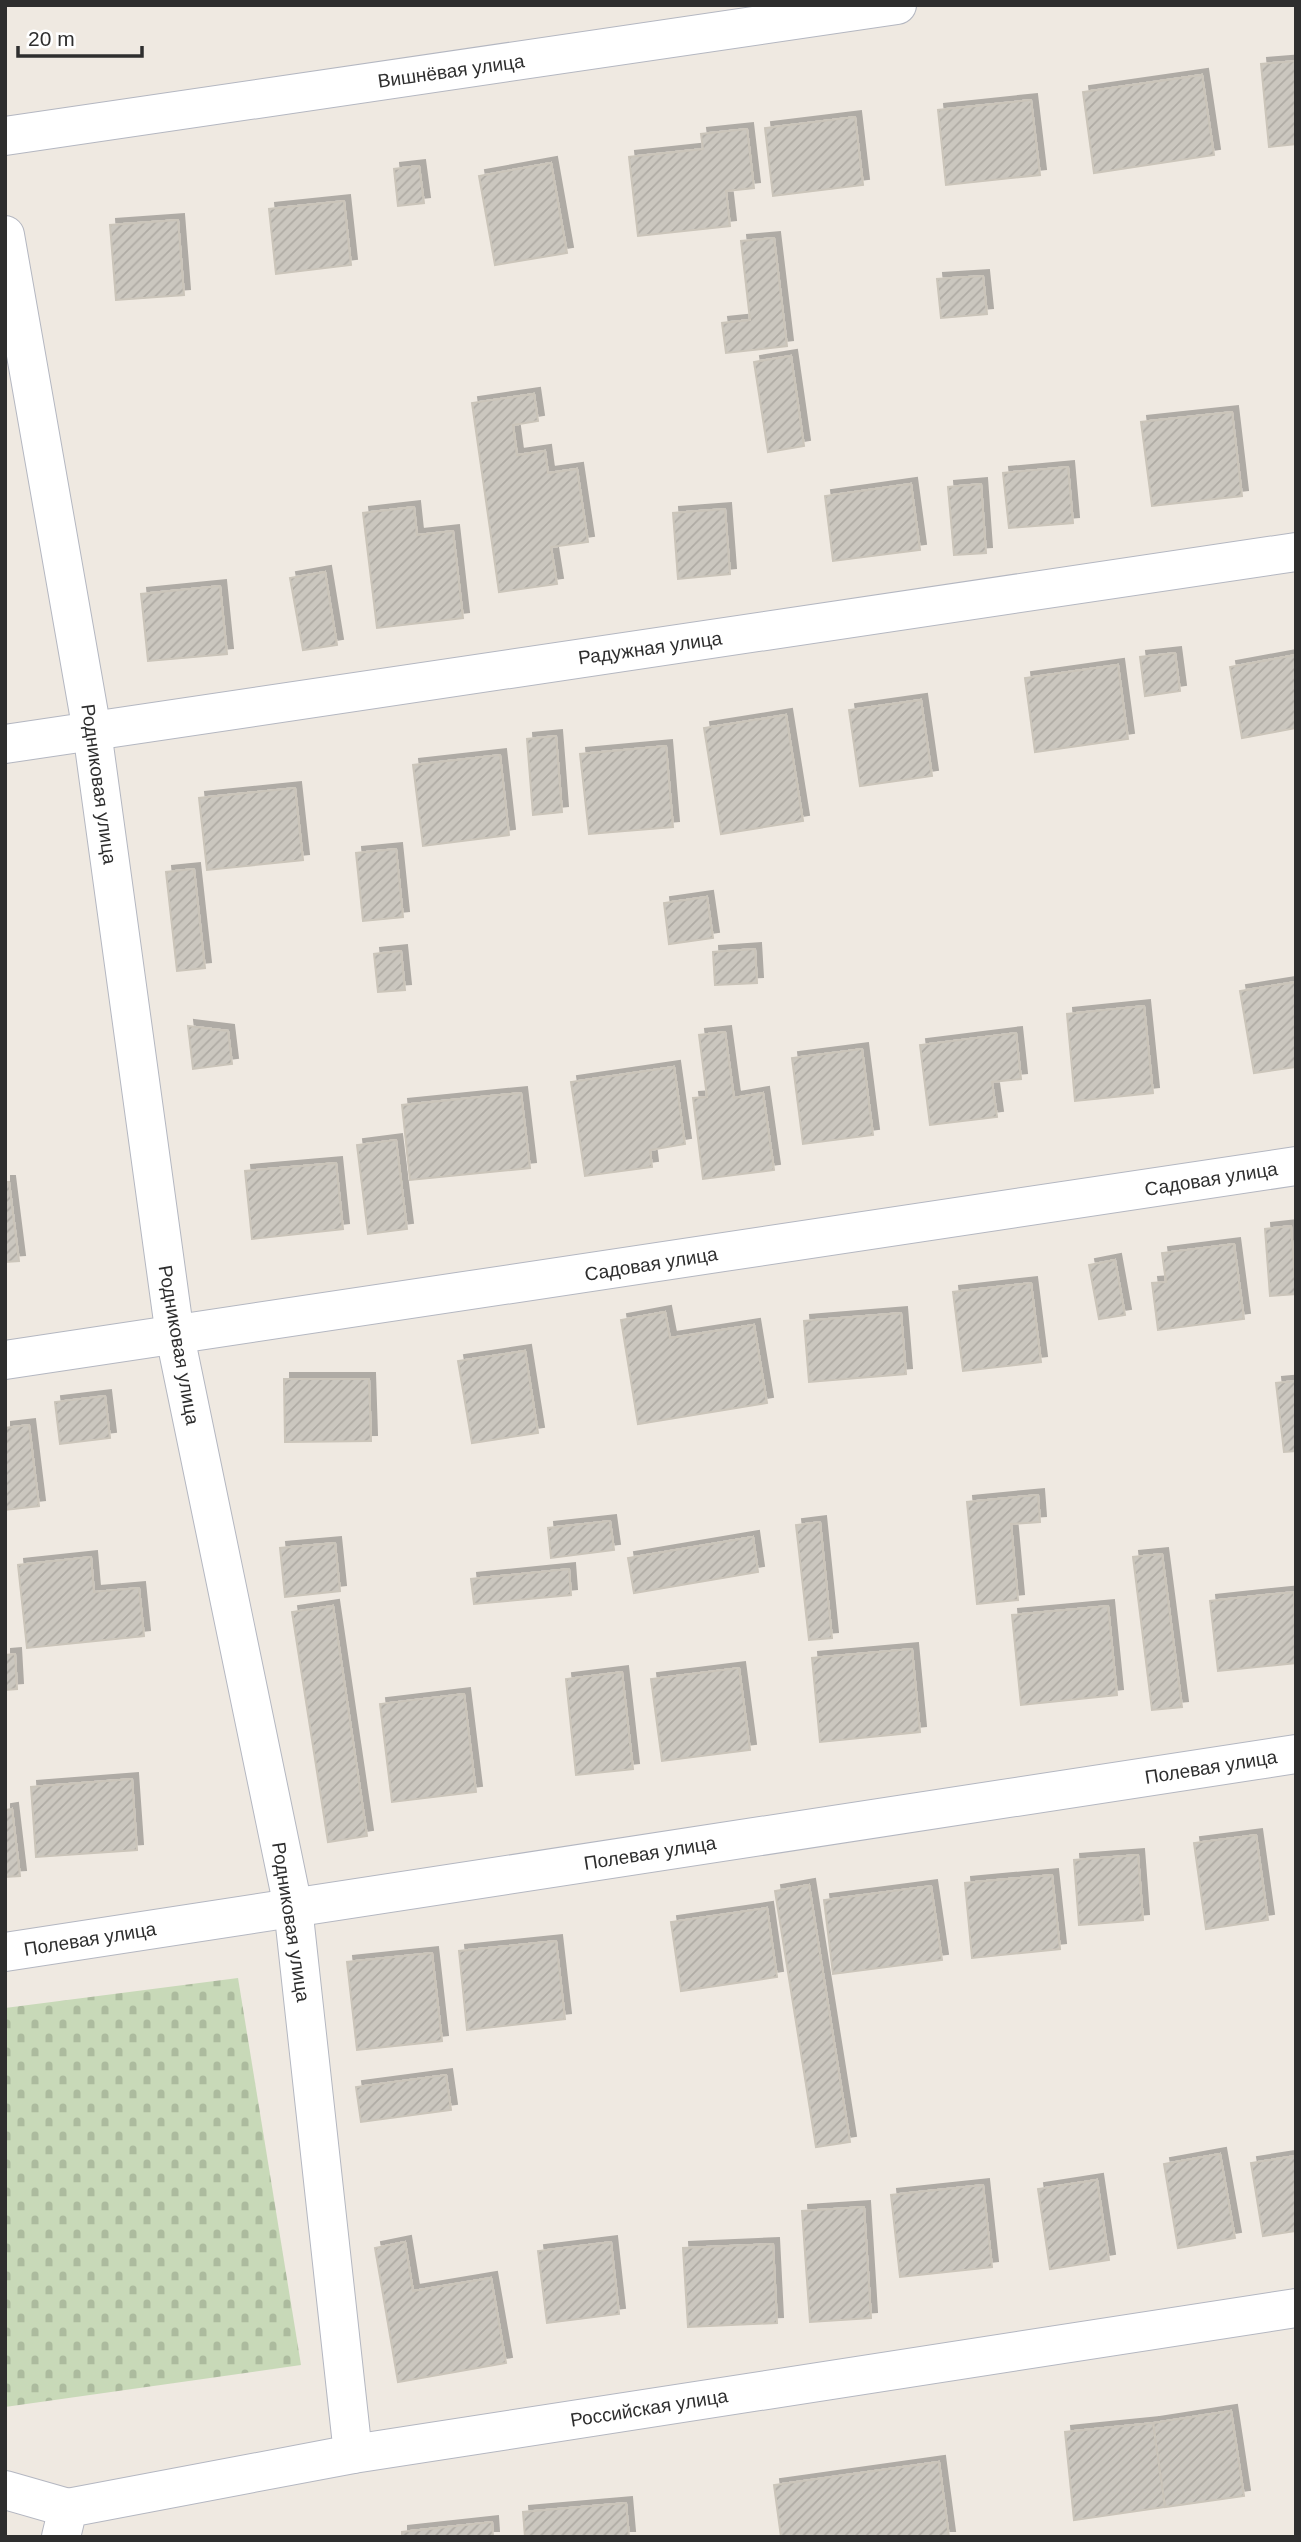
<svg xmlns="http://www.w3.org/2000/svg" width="1301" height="2542" viewBox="0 0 1301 2542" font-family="Helvetica,sans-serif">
  <defs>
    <pattern id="cemetery-stones" width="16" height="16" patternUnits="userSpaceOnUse" patternTransform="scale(1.75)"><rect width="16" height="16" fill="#c8d9b8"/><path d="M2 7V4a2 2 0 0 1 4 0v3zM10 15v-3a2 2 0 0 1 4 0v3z" fill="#acbb9e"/></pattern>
    <pattern id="building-hatch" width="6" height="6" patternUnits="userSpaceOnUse" patternTransform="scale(1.75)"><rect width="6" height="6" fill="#cbc7bf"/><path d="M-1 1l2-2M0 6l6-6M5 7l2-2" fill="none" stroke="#afaba4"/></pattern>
    <filter id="shadow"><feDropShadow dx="6" dy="-6" stdDeviation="0" flood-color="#0004"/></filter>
  </defs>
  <rect width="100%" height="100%" fill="#efe9e1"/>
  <path fill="url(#cemetery-stones)" d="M238 1978 301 2365 5 2407V2008Z"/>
  <g fill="url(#building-hatch)" stroke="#cbc5ba" stroke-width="2" filter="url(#shadow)">
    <path d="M1296 61V144L1269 147 1261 64Z"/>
    <path d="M1202 75 1214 155 1094 173 1083 92Z"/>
    <path d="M1031 100 1040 175 946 185 938 110Z"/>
    <path d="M855 117 863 185 773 196 765 128Z"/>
    <path d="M747 129 754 188 726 191 730 226 638 236 629 157 703 149 701 134Z"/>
    <path d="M551 163 567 253 495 265 479 176Z"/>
    <path d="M419 166 424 203 398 206 394 169Z"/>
    <path d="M344 201 351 265 276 274 269 209Z"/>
    <path d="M178 220 184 295 116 300 110 225Z"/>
    <path d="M774 238 787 346 726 353 722 323 750 320 741 241Z"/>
    <path d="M983 276 987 314 941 318 937 279Z"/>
    <path d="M791 356 804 446 768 452 754 362Z"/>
    <path d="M534 394 538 421 513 425 517 455 545 451 548 473 577 469 588 542 551 547 557 584 499 592 472 403Z"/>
    <path d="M1232 412 1242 496 1152 506 1141 422Z"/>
    <path d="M1068 467 1073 523 1009 528 1003 473Z"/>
    <path d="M911 484 920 550 833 561 825 496Z"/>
    <path d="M981 484 986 553 954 555 948 487Z"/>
    <path d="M414 507 417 535 453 531 463 618 377 628 363 513Z"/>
    <path d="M725 509 730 574 678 579 673 513Z"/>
    <path d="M325 572 337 645 303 650 290 578Z"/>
    <path d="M220 586 227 654 148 661 141 594Z"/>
    <path d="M1175 653 1180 691 1145 696 1140 657Z"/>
    <path d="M1296 655V728L1242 738 1230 667Z"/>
    <path d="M1118 665 1128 739 1035 752 1025 678Z"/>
    <path d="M921 700 932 776 860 786 849 710Z"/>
    <path d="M786 715 803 821 721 834 704 728Z"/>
    <path d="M556 736 562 812 533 815 527 739Z"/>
    <path d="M666 746 673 827 589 834 580 754Z"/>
    <path d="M500 755 509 835 423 846 413 765Z"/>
    <path d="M295 788 303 860 207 870 199 798Z"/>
    <path d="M396 849 403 917 363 921 356 853Z"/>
    <path d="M194 869 205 968 177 971 166 872Z"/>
    <path d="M707 897 713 938 669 944 664 903Z"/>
    <path d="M755 949 757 983 715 985 713 952Z"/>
    <path d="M401 951 405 990 378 992 374 954Z"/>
    <path d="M1296 982V1067L1254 1073 1240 991Z"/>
    <path d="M1144 1006 1153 1093 1075 1101 1067 1014Z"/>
    <path d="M188 1026 228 1031 232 1064 193 1069Z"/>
    <path d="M725 1032 734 1098 763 1093 774 1170 703 1179 693 1098 707 1097 699 1035Z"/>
    <path d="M1016 1033 1021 1079 992 1082 997 1117 930 1125 920 1045Z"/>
    <path d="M862 1049 873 1135 803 1144 792 1058Z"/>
    <path d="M674 1067 685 1144 650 1150 652 1167 585 1176 571 1082Z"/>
    <path d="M521 1093 530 1168 410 1180 402 1105Z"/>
    <path d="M396 1140 407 1229 368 1234 357 1145Z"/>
    <path d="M336 1163 343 1229 252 1239 245 1171Z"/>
    <path d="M5 1182H9L19 1261 5 1262Z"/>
    <path d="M1291 1226 1296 1294 1270 1296 1265 1229Z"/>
    <path d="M1234 1244 1244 1319 1158 1330 1152 1283 1166 1282 1162 1253Z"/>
    <path d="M1115 1260 1125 1315 1099 1319 1089 1265Z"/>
    <path d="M1031 1283 1041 1362 963 1371 953 1292Z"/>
    <path d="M665 1312 670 1338 754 1325 767 1403 638 1424 621 1320Z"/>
    <path d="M901 1313 906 1374 809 1382 804 1321Z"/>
    <path d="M525 1351 538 1433 472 1443 458 1361Z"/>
    <path d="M284 1379H369L371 1441 285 1442Z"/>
    <path d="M1296 1381V1451L1284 1452 1276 1383Z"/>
    <path d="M105 1396 110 1438 60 1444 55 1402Z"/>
    <path d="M29 1425 39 1506 5 1510V1428Z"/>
    <path d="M1038 1495 1040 1522 1011 1524 1018 1600 977 1604 967 1502Z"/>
    <path d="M610 1521 614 1550 551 1558 548 1528Z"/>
    <path d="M820 1522 832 1638 809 1640 796 1525Z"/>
    <path d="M753 1537 758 1572 634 1593 628 1558Z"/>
    <path d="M335 1543 340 1591 285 1597 280 1548Z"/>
    <path d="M1162 1554 1182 1707 1152 1710 1133 1557Z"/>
    <path d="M91 1557 94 1592 139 1588 144 1636 27 1648 18 1565Z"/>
    <path d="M569 1569 571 1595 474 1604 471 1579Z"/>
    <path d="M1294 1592 1296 1663 1218 1671 1210 1601Z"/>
    <path d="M333 1606 367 1836 328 1842 292 1612Z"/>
    <path d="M1108 1606 1117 1695 1021 1705 1012 1615Z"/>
    <path d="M912 1649 920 1732 820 1742 812 1658Z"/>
    <path d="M15 1654 17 1689 5 1690V1655Z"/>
    <path d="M739 1668 750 1750 662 1761 651 1679Z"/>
    <path d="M622 1672 633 1769 576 1775 566 1679Z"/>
    <path d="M464 1694 476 1792 392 1802 380 1704Z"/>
    <path d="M132 1779 137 1850 36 1857 31 1787Z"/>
    <path d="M12 1809 20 1876 5 1877V1810Z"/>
    <path d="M1256 1835 1268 1920 1206 1929 1194 1843Z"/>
    <path d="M1138 1855 1143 1920 1079 1925 1074 1860Z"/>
    <path d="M1052 1875 1060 1949 972 1958 965 1883Z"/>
    <path d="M809 1885 850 2142 816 2147 775 1891Z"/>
    <path d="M931 1886 942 1960 833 1974 824 1900Z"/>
    <path d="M767 1908 777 1977 681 1991 671 1922Z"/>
    <path d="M556 1941 565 2019 467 2030 459 1951Z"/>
    <path d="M432 1953 442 2041 357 2050 347 1962Z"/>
    <path d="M446 2075 451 2110 361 2122 356 2087Z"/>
    <path d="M1220 2154 1235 2238 1178 2248 1164 2164Z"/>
    <path d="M1296 2156V2231L1263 2236 1251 2163Z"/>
    <path d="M1097 2180 1109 2260 1050 2269 1038 2189Z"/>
    <path d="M983 2185 992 2267 900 2277 891 2195Z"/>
    <path d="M864 2207 871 2318 810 2322 802 2211Z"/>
    <path d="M405 2242 413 2291 491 2278 506 2363 398 2382 375 2248Z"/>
    <path d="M611 2242 619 2314 547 2323 538 2251Z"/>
    <path d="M773 2244 777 2323 688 2327 683 2248Z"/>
    <path d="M1231 2411 1244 2496 1165 2507 1153 2423Z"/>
    <path d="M1153 2423 1165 2507 1074 2520 1065 2432Z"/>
    <path d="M939 2462 949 2537H781L774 2485Z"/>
    <path d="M626 2503 629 2537H525L523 2512Z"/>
    <path d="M492 2522 493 2537H402V2532Z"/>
  </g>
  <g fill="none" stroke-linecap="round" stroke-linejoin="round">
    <defs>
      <g id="street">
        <path d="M5 136 897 5"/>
        <path d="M5 744 1296 552"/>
        <path d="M5 1360 1296 1166"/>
        <path d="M5 1952 1296 1754"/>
        <path d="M353 2454 1296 2308"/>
        <path d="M5 2490 68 2508"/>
      </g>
      <path id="secondary" d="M5 235 92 731 175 1336 293 1907 353 2454 68 2508 61 2537"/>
    </defs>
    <use href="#street" stroke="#b4b7c1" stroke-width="40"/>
    <use href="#secondary" stroke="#b4b7c1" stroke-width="40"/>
    <use href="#street" stroke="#fff" stroke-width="38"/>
    <use href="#secondary" stroke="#fff" stroke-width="38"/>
  </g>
  <g text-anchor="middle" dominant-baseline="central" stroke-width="6" stroke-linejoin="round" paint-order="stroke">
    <g font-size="19" fill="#2e2e2e" stroke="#fff">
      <text transform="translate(451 71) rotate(-8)">Вишнёвая улица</text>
      <text transform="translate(650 648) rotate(-8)">Радужная улица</text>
      <text transform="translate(99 784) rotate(82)">Родниковая улица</text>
      <text transform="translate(1211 1179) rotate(-9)">Садовая улица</text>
      <text transform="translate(651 1264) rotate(-9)">Садовая улица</text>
      <text transform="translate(179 1345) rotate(80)">Родниковая улица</text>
      <text transform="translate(1211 1767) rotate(-9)">Полевая улица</text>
      <text transform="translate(650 1853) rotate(-9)">Полевая улица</text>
      <text transform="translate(291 1922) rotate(81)">Родниковая улица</text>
      <text transform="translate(90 1939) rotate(-9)">Полевая улица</text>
      <text transform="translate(649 2408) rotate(-9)">Российская улица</text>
    </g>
  </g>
  <rect width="1301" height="2542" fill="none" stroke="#2e2e2e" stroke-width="14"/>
  <path d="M18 46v10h124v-10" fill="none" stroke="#2e2e2e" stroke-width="3.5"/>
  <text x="28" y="46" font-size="21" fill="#2e2e2e" stroke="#ffffff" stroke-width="5" paint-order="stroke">20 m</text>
</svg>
